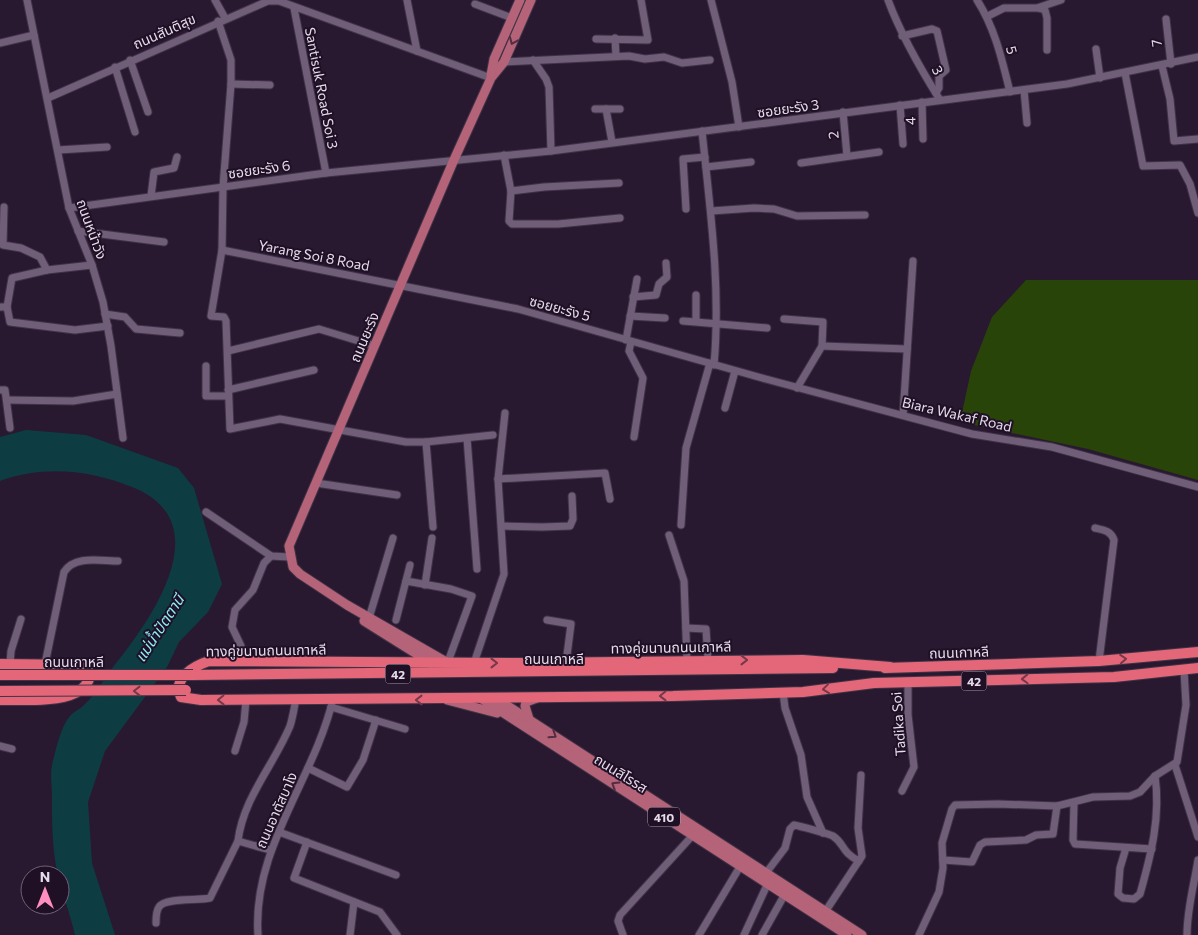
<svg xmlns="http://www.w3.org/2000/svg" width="1198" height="935" viewBox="0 0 1198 935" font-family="Commissioner,'Noto Sans Thai',sans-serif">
  <rect width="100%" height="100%" fill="#281930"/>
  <path fill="#294409" d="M1026 280H1198V480L1088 449 960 422 971 371 992 317Z"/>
  <path fill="#0d3d42" d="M26 430 86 435 178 468 194 488 222 584 208 612 179 642 167 667 105 751 88 802 92 863 115 935H75C70 913 61 890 57 871 52 847 52 820 52 795 52 786 50 775 52 765 56 750 60 728 70 716 74 711 81 709 85 704 95 695 102 682 110 671 148 624 223 523 132 487 90 470 44 465 0 481V437Z"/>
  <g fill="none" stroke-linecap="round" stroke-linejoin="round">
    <defs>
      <g id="minor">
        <path d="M27 0 69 208 92 265 103 302 111 346 123 438"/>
        <path d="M215 0 225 18"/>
        <path d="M407 0 417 51"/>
        <path d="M711 0 732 82 739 127"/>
        <path d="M888 0C901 35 920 68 940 100"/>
        <path d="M977 0C995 28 1002 60 1010 92"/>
        <path d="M475 4 512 18"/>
        <path d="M294 8 326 173"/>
        <path d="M1038 8 1045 10 1047 18V50"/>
        <path d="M988 16 1004 8H1037L1061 0"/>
        <path d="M1166 19 1171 64"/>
        <path d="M218 21 231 60V84L223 187 222 250 211 316 224 317 226 321 230 429 280 419 406 442H426L493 435"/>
        <path d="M902 36 932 29 937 31 946 70 939 76V88L936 93"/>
        <path d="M615 38 616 56"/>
        <path d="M596 39 648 40 641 0"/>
        <path d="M0 43 34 35"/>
        <path d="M1096 49 1100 78"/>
        <path d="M130 60 148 112"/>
        <path d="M533 60 546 79 549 87 551 151"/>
        <path d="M504 62 629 56 645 59 664 57 682 63 710 60"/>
        <path d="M1162 66 1170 99 1174 141 1198 139"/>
        <path d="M115 67 135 132"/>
        <path d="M1125 73 1143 166 1180 165 1190 184 1198 213"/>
        <path d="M231 84 270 85"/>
        <path d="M1024 90 1027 123"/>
        <path d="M48 98 268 1H279L491 78"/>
        <path d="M922 102 923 139"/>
        <path d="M900 105 903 144"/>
        <path d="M595 109H606"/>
        <path d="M843 112 847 156"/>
        <path d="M702 131C710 209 721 286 714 365"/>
        <path d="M612 142 606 109H620"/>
        <path d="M58 150 107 147"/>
        <path d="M504 155 511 191 509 221 512 224H558L620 218"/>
        <path d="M801 163 879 152"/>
        <path d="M706 167 751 162"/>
        <path d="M511 191 544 187 619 183"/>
        <path d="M151 196 154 172 174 168 177 157"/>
        <path d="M4 207 3 245 21 248 40 257 47 270"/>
        <path d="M69 208 326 173 551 151 1067 84 1198 57"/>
        <path d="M686 209 683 159 705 157"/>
        <path d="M711 211 754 208 774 209 797 216 865 215"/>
        <path d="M78 231 164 242"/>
        <path d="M222 250 518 309 762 378 972 434 1052 447 1198 487"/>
        <path d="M696 295V321"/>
        <path d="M633 297 656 295 659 284 667 277 666 263"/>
        <path d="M0 307H7L12 278 47 270 92 265"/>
        <path d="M7 307 10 322 75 330 108 326"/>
        <path d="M105 314 125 317 136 329 180 333"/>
        <path d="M630 316 665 318"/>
        <path d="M784 319 823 322 822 346 797 388"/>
        <path d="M683 321 767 328"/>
        <path d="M626 340 637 279"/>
        <path d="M631 342 629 351 643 378 634 437"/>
        <path d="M822 346 907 349"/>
        <path d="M228 351 319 329 375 346"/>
        <path d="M206 366V396H228"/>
        <path d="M0 390H5L10 428"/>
        <path d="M228 390 314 370"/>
        <path d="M7 400 73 401 117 394"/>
        <path d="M725 408 735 371"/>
        <path d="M903 415 913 261"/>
        <path d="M467 438 477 569"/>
        <path d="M426 442 433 527"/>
        <path d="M498 479 605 473 610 499"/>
        <path d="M316 483 397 495"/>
        <path d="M206 512 271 556 289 557"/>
        <path d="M681 525 686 448 710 363"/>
        <path d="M502 526 542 527 570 526 573 519 572 496"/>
        <path d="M1095 528C1104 530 1111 531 1114 540L1099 661"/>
        <path d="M669 535 684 581 687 661"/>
        <path d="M406 581 451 589 472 596 449 659"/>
        <path d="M425 585 432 538"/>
        <path d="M369 618 393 538"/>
        <path d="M396 620 410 565"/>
        <path d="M547 620 571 624 566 663"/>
        <path d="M686 628 706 629 708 660"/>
        <path d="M242 662 241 646 232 627 235 610 253 590 264 563 271 556"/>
        <path d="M474 663 504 574 498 479 505 413"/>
        <path d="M10 664 11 651 21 619"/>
        <path d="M45 664 64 572C75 555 100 561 118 561"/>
        <path d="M783 692 785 708 801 755 807 797 823 833"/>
        <path d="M331 707 405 729"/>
        <path d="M0 746 12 749"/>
        <path d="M235 751 244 722 246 700"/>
        <path d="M1175 765 1198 837"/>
        <path d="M308 768 347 787 363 760 376 720"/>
        <path d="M902 791 914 767 908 715V683"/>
        <path d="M1074 803 1073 840 1075 844 1152 849"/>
        <path d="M279 832 396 875"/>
        <path d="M238 841C243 798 274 765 290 726 293 717 294 708 296 699"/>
        <path d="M307 842 294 878 380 912 397 935"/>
        <path d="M1126 848 1120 868 1118 894 1123 898 1134 899 1140 894C1151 855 1161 816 1155 776"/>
        <path d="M943 860 972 862 980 845 985 842 1026 840 1036 835 1053 834 1057 806"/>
        <path d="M766 873 785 848 790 829 794 825C800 826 829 834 833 836 845 844 841 852 859 861"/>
        <path d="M825 912 862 856 858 828 861 775"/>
        <path d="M156 923C156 918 156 911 159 907 165 897 199 901 210 898L238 841 270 850"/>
        <path d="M258 935C252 848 314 780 333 699"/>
        <path d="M350 935 354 902"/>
        <path d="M623 935 618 921 620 915 693 835"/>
        <path d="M699 935 741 865"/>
        <path d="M744 935 768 883"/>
        <path d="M762 935 785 894"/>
        <path d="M919 935 939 892 943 868 942 843 952 809 955 805 998 804 1057 806 1093 797 1130 796 1140 792 1155 776 1177 762 1186 705 1184 670"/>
        <path d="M1187 935C1187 909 1194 885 1198 860"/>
      </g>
      <g id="major">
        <path d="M491 75 494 59 520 0"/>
        <path d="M364 621 431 663"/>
        <path d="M448 663 347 605 300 574 293 567 289 546 453 162 491 78 504 62 531 0"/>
        <path d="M482 699 847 935"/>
        <path d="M497 699 862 935"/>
        <path d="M447 700 497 713"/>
        <path d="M529 719 525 706 526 702 537 698"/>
      </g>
      <g id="highway">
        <path d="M0 664 84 665 90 670C92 707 24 699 0 700"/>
        <path d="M890 667 803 660 523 663 209 661C194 666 172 678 181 697L201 700 673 696 803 692 874 683 1114 677 1198 668"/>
        <path d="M885 668 1099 661 1198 652"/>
        <path d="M193 675 833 668"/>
      </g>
    </defs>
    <use href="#minor" stroke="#403346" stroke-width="9"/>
    <use href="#major" stroke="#403346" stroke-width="11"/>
    <use href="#highway" stroke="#403346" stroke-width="12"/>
    <use href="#minor" stroke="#705e79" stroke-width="7"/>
    <use href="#major" stroke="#b56378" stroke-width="9"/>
    <use href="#highway" stroke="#e36778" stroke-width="10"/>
    <defs>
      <g id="highway-bridge">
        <path d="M0 675H193"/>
        <path d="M0 691 186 690"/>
      </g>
    </defs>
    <use href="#highway-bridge" stroke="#403346" stroke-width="12" stroke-linecap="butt"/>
    <use href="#highway-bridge" stroke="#e36778" stroke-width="10"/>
  </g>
  <defs><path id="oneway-chevron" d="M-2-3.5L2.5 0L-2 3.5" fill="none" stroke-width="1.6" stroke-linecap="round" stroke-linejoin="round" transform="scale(1.25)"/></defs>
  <g stroke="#542d43">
    <use href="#oneway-chevron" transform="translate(513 41) rotate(113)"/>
    <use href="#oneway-chevron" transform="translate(553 735) rotate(33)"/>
    <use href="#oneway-chevron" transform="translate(615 785) rotate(-148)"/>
  </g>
  <g stroke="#77374b">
    <use href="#oneway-chevron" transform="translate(1123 659) rotate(-4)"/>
    <use href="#oneway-chevron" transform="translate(744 660)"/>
    <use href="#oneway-chevron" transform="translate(494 663)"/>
    <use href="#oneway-chevron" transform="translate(1025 679) rotate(178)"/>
    <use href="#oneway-chevron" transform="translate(826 689) rotate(173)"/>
    <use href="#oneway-chevron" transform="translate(137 691) rotate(180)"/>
    <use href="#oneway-chevron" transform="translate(663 696) rotate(179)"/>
    <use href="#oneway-chevron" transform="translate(221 700) rotate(179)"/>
    <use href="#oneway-chevron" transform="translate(419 700) rotate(180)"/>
  </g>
  <g text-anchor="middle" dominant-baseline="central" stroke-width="4" stroke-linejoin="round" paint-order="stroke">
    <g fill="#1f1026" stroke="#aa9eb0" stroke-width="1">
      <rect x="385.5" y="664.5" width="25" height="19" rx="4"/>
      <rect x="961.5" y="671.5" width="25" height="19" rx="4"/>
      <rect x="648" y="807.5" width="32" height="19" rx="4"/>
    </g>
    <g font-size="12" font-weight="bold" fill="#e6dbeb">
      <text x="398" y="674">42</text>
      <text x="974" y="681">42</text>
      <text x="664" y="817">410</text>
    </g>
    <g font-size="14" fill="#e6dbeb" stroke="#1f1026">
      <text transform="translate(164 31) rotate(-24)">ถนนสันติสุข</text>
      <text transform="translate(1156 43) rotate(-97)">7</text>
      <text transform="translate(1012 50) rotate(75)">5</text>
      <text transform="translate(938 70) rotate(62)">3</text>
      <text transform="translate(322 88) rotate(79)">Santisuk Road Soi 3</text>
      <text transform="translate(788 108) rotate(-8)">ซอยยะรัง 3</text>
      <text transform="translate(910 121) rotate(-91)">4</text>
      <text transform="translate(833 135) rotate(-95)">2</text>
      <text transform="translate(259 169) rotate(-8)">ซอยยะรัง 6</text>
      <text transform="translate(92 229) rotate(70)">ถนนหน้าวัง</text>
      <text transform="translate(314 255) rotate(11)">Yarang Soi 8 Road</text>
      <text transform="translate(560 308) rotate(15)">ซอยยะรัง 5</text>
      <text transform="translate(364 337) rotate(-67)">ถนนยะรัง</text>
      <text transform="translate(957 414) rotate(13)">Biara Wakaf Road</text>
      <text transform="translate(671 647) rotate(-1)">ทางคู่ขนานถนนเกาหลี</text>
      <text transform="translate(266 650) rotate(-1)">ทางคู่ขนานถนนเกาหลี</text>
      <text transform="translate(959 652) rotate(-2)">ถนนเกาหลี</text>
      <text x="554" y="658">ถนนเกาหลี</text>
      <text x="74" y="661">ถนนเกาหลี</text>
      <text transform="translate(898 724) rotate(-94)">Tadika Soi</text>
      <text transform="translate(621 773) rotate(32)">ถนนสิโรรส</text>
      <text transform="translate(276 810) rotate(-66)">ถนนอาตัสบาโง</text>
    </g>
    <g font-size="15" font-style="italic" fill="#8ceef8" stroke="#1f1026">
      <text transform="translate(159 628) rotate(-57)">แม่น้ำปัตตานี</text>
    </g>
  </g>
  <g transform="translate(45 890)"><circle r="24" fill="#1f1026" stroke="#6f6175"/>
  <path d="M0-4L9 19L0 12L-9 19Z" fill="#fe8ebd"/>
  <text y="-8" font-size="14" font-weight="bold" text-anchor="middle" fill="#e6dbeb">N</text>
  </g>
</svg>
